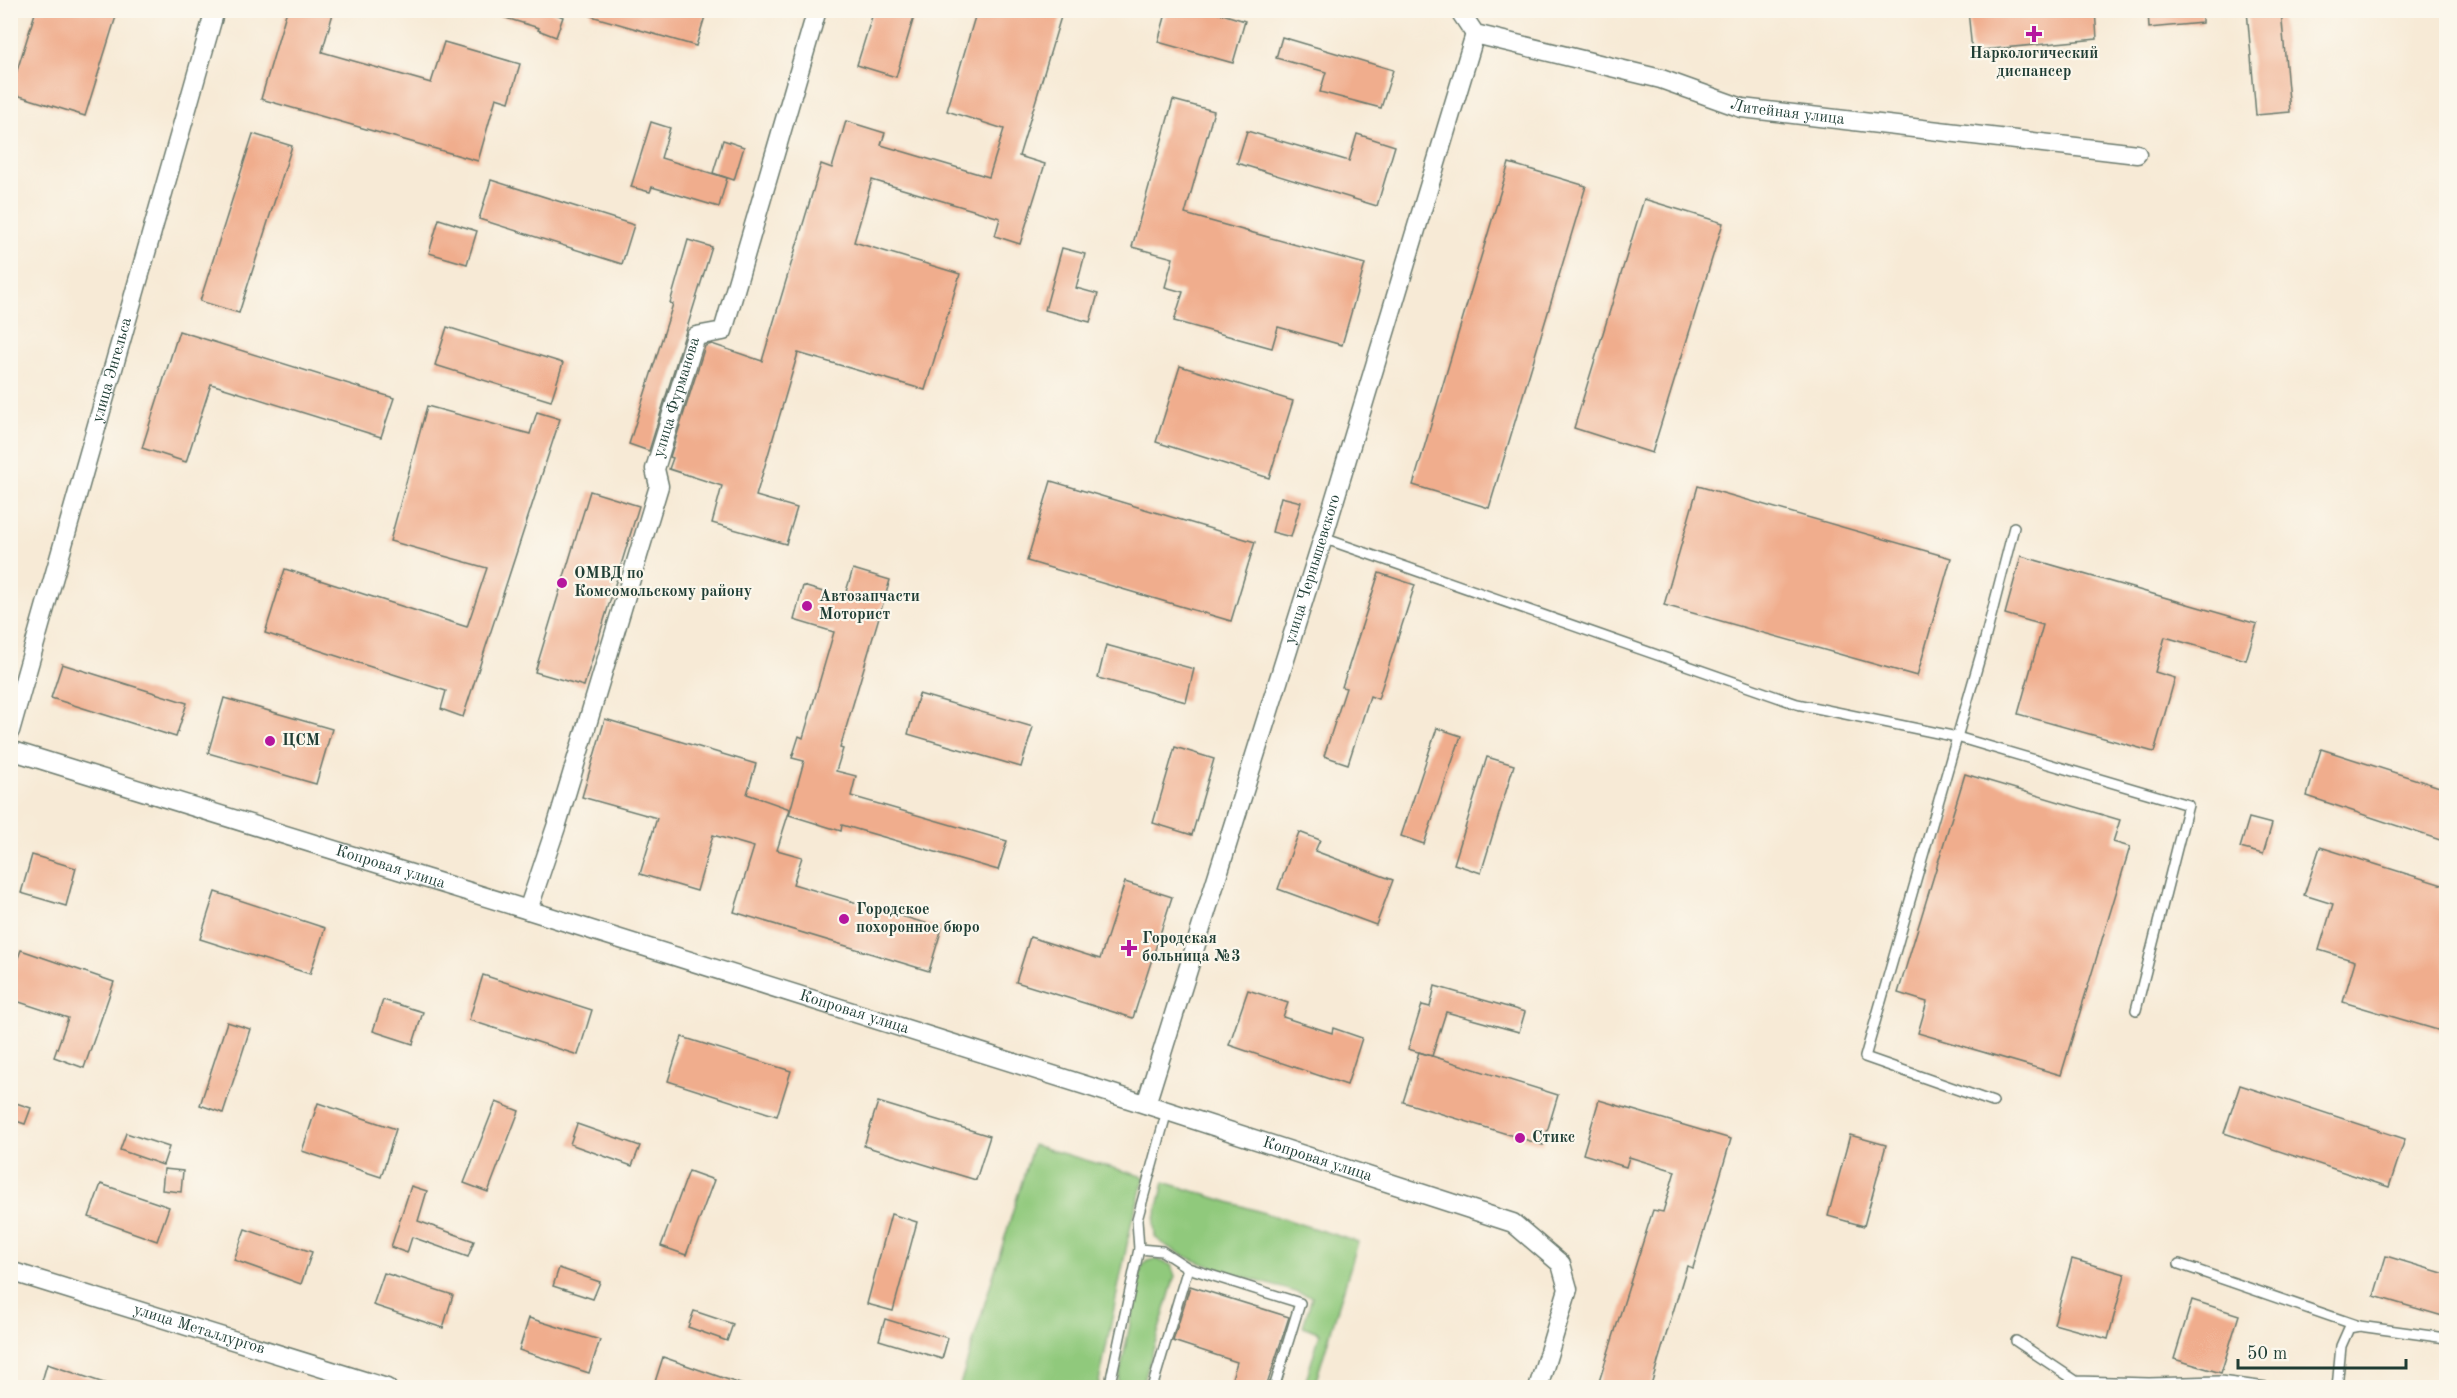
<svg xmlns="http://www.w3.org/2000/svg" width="2457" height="1398" viewBox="0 0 2457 1398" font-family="'Old Standard TT',serif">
  <rect width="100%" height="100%" fill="#fbf7ec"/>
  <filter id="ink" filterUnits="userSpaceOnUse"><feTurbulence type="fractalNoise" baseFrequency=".0167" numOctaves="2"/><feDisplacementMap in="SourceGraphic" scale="12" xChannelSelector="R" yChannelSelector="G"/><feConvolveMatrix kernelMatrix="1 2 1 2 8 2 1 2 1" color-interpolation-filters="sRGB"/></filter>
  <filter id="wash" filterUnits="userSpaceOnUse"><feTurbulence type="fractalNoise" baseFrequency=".008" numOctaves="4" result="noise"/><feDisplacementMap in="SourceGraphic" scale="24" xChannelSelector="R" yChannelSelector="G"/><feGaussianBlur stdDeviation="1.35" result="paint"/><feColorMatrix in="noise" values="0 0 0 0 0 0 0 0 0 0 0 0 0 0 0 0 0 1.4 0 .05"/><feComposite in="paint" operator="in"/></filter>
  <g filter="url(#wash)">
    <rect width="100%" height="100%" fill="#f7ead6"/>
    <g fill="#90c97c" stroke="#588358" stroke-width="1.5">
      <path d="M1033 1145 1145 1177 1132 1220 1098 1387 959 1388Z"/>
      <path d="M1164 1182 1358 1242 1314 1387H1304L1320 1333 1303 1326 1312 1297C1270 1283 1185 1266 1155 1237L1154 1223Z"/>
      <path d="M1156 1259 1171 1265 1175 1276 1142 1387H1117L1142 1266 1147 1261Z"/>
    </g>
    <g id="blocks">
      <g fill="#f0ad8d">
        <path d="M36 10H118L85 116 10 93Z"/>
        <path d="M287 10H334L322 52 431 83 444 42 520 64 509 102 496 98 478 161 261 99Z"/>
        <path d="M497 10H546L563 17 556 37 538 30 539 28 496 15Z"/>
        <path d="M591 10H695L706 13 696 46 591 16Z"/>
        <path d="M874 10H916L896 77 857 65Z"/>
        <path d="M977 10H1063L1019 156 1045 164 1020 244 995 236 1000 218 872 180 854 242 960 274 925 390 798 353 756 496 797 508 786 544 712 523 722 486 669 469 673 458 670 457 705 346 712 344 762 361 821 164 832 168 846 121 885 133 881 145 989 177 1004 129 947 111Z"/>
        <path d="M1167 10H1209L1245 21 1233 63 1158 42Z"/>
        <path d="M1968 10H2095L2097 39 1972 51Z"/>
        <path d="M2148 10H2202V23L2149 28Z"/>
        <path d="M2247 10H2281L2290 112 2256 115Z"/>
        <path d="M1282 37 1393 70 1381 108 1320 92 1326 72 1276 58Z"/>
        <path d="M1173 100 1214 111 1185 214 1365 264 1342 345 1278 327 1272 348 1174 321 1183 292 1165 287 1173 258 1132 247Z"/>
        <path d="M651 122 670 128 661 158 727 178 719 207 652 187 650 192 631 187Z"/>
        <path d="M1247 131 1349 161 1357 134 1395 146 1377 206 1237 163Z"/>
        <path d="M253 134 292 146 239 313 200 301Z"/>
        <path d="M723 140 744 147 734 180 713 173Z"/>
        <path d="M1509 163 1586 186 1489 508 1413 485Z"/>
        <path d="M491 180 634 225 622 264 479 219Z"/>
        <path d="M1644 199 1723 223 1652 453 1574 428Z"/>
        <path d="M439 219 477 231 467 264 429 253Z"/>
        <path d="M688 240 712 247 649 451 629 444 673 304 670 303Z"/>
        <path d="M1062 248 1085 254 1076 288 1098 294 1090 322 1045 310Z"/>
        <path d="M447 327 563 363 551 401 435 365Z"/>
        <path d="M179 331 394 398 381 437 211 384 186 462 142 448Z"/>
        <path d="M1180 366 1293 401 1269 478 1156 442Z"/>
        <path d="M427 406 530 434 537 412 560 419 463 717 441 709 446 691 265 633 285 569 467 627 487 568 390 541Z"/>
        <path d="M1051 481 1255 542 1231 621 1027 561Z"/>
        <path d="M1698 486 1951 558 1917 676 1664 605Z"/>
        <path d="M590 491 639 506 584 686 535 672Z"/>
        <path d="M1281 497 1301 502 1291 537 1272 532Z"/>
        <path d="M2021 556 2257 624 2246 660 2165 637 2155 672 2175 678 2154 752 2018 714 2043 625 2005 614Z"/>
        <path d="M853 569 890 580 840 748 843 749 836 771 856 776 851 796 1007 841 998 870 842 825 841 831 789 815 804 761 792 758 799 736 803 738 834 632 794 620 803 586 844 598Z"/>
        <path d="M1379 573 1415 585 1378 699 1370 696 1348 764 1324 756 1346 688 1342 687Z"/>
        <path d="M1106 645 1194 669 1186 702 1098 678Z"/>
        <path d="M62 664 187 703 176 737 51 698Z"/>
        <path d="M919 694 1033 727 1021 767 908 734Z"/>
        <path d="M224 698 332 729 316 784 208 753Z"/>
        <path d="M605 719 756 764 747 794 790 809 777 850 802 857 793 884 942 928 929 971 734 912 754 847 713 835 697 891 640 874 657 818 582 797Z"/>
        <path d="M1437 728 1461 736 1424 844 1401 836Z"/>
        <path d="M1175 747 1214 759 1192 835 1153 823Z"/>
        <path d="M2321 749 2446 789V842L2307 796Z"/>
        <path d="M1487 757 1514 765 1481 873 1454 864Z"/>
        <path d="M1965 774 2120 820 2113 842 2130 847 2061 1075 1918 1033 1927 1002 1898 993Z"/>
        <path d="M2249 818 2272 824 2263 854 2240 848Z"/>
        <path d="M1299 832 1320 840 1315 851 1393 880 1376 925 1278 889Z"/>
        <path d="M2320 847 2446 886V988L2442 1002 2446 1004V1014L2441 1031 2343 1002 2355 961 2319 950 2333 904 2304 895Z"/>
        <path d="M32 855 76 868 66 906 21 893Z"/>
        <path d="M1125 882 1172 897 1133 1018 1016 982 1030 937 1100 959Z"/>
        <path d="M215 892 325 928 310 974 200 939Z"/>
        <path d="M21 950 114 982 84 1068 54 1057 68 1018 10 999V979Z"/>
        <path d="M483 975 592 1010 578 1055 469 1020Z"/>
        <path d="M1435 986 1525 1012 1519 1032 1446 1012 1432 1056 1408 1049 1422 1005 1430 1007Z"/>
        <path d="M1248 990 1288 1003 1283 1017 1332 1033 1333 1028 1362 1038 1347 1085 1229 1045Z"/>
        <path d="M383 1000 423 1012 413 1044 373 1031Z"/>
        <path d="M227 1022 250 1029 223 1113 200 1105Z"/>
        <path d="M682 1037 791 1071 777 1116 668 1081Z"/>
        <path d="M1419 1052 1558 1095 1543 1145 1403 1102Z"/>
        <path d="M2240 1085 2405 1139 2389 1187 2224 1133Z"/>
        <path d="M1599 1100 1731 1139 1693 1268 1687 1266 1650 1388H1597L1653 1210 1663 1212 1675 1171 1629 1157 1626 1167 1583 1154Z"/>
        <path d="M10 1101 31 1108 25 1124 10 1119Z"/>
        <path d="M496 1102 519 1111 488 1192 464 1183Z"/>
        <path d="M878 1102 990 1136 976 1180 864 1146Z"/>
        <path d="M318 1103 396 1129 381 1177 302 1151Z"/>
        <path d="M577 1124 640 1146 632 1166 570 1144Z"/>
        <path d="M126 1133 169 1147 163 1165 120 1150Z"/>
        <path d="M1850 1135 1886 1145 1864 1226 1828 1216Z"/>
        <path d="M164 1169 183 1171 181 1192 162 1190Z"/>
        <path d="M689 1171 714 1180 686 1255 661 1246Z"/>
        <path d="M101 1184 169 1207 157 1241 89 1217Z"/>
        <path d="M411 1186 427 1191 418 1221 474 1241 468 1257 412 1237 407 1253 391 1247Z"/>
        <path d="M891 1214 917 1222 893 1311 867 1304Z"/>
        <path d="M245 1229 312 1252 301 1284 234 1260Z"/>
        <path d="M2386 1256 2446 1274V1317L2374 1296Z"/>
        <path d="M2072 1259 2125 1274 2108 1339 2054 1324Z"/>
        <path d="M559 1268 600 1282 593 1299 553 1286Z"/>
        <path d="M384 1273 453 1295 443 1328 373 1305Z"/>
        <path d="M1190 1286 1289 1317 1266 1388H1229L1237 1362 1173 1341Z"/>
        <path d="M2192 1300 2239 1315 2221 1373 2174 1359Z"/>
        <path d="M694 1311 733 1324 727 1341 688 1327Z"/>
        <path d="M529 1318 600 1340 589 1373 519 1350Z"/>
        <path d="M885 1319 948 1338 942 1359 879 1340Z"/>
        <path d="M663 1357 743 1385 742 1388H653Z"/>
        <path d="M47 1364 107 1384V1388H40Z"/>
      </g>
    </g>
  </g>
  <g filter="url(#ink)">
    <use href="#blocks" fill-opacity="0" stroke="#6b7a6d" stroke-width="1.5"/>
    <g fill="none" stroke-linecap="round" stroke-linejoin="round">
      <defs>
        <g id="service">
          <path d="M1323 538 1797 704 1957 737 2188 805 2136 1010"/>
          <path d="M1993 1102 1865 1057 1983 647 2014 527"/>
          <path d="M1139 1249 1162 1251 1188 1268 1300 1303 1274 1388"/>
          <path d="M2179 1264 2359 1326"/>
          <path d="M2016 1341 2076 1381 2149 1383 2220 1381 2274 1388"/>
          <path d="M1109 1388 1139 1249 1137 1220 1167 1111"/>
          <path d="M1152 1388 1188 1268"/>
          <path d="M2337 1388 2341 1346 2349 1328 2359 1326 2446 1338"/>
        </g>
        <g id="minor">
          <path id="s1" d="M1459 10 1475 34 1661 79 1742 108 2137 154"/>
          <path id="s2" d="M10 731 215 10"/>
          <path id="s3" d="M10 750 528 910 1167 1111 1513 1223 1561 1264 1568 1289 1538 1388"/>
          <path id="s4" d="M528 910 557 824 659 486 655 469 696 336 723 331 817 10"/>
          <path id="s5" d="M1146 1104 1323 538 1475 34"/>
          <path id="s6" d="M10 1271 387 1388"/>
        </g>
      </defs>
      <use href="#service" stroke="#6b7a6d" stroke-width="12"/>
      <use href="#minor" stroke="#6b7a6d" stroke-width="21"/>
      <use href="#service" stroke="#fff" stroke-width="9"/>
      <use href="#minor" stroke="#fff" stroke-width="18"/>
    </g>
  </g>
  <g fill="#b5179e" stroke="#fbf7ec" stroke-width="2">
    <path d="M2031 25h6v6h6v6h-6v6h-6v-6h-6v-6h6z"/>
    <circle cx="562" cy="583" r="6"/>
    <circle cx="807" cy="606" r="6"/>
    <circle cx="270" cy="741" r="6"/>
    <circle cx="844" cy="919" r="6"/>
    <path d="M1126 939h6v6h6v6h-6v6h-6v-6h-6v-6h6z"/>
    <circle cx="1520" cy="1138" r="6"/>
  </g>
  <g text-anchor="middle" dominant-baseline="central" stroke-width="4.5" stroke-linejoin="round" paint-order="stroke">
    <g font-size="16" font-weight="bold" fill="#1f3d34" stroke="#fbf7ec" text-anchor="start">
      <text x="2034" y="54" text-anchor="middle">Наркологический<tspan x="2034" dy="18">диспансер</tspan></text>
      <text x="574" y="574">ОМВД по<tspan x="574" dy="18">Комсомольскому району</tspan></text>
      <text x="819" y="597">Автозапчасти<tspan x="819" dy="18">Моторист</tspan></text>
      <text x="282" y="741">ЦСМ</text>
      <text x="856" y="910">Городское<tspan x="856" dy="18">похоронное бюро</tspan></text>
      <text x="1142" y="939">Городская<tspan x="1142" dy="18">больница №3</tspan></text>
      <text x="1532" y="1138">Стикс</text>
    </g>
    <g font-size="16" fill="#1f3d34" stroke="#fbf7ec">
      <text stroke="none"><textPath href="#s1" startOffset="352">Литейная улица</textPath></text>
      <text stroke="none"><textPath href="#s2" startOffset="375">улица Энгельса</textPath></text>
      <text stroke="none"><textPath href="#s4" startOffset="536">улица Фурманова</textPath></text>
      <text stroke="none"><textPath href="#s5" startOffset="560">улица Чернышевского</textPath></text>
      <text stroke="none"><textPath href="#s3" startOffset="398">Копровая улица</textPath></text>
      <text stroke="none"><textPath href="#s3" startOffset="884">Копровая улица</textPath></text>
      <text stroke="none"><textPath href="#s3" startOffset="1370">Копровая улица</textPath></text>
      <text stroke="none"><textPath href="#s6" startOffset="198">улица Металлургов</textPath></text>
    </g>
  </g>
  <rect width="2457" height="1398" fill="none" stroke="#fbf7ec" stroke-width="36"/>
  <path d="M2238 1359v9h168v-9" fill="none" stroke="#1f3d34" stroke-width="3"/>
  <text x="2247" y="1359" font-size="18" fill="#1f3d34" stroke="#fbf7ec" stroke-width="4.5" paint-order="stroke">50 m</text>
</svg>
